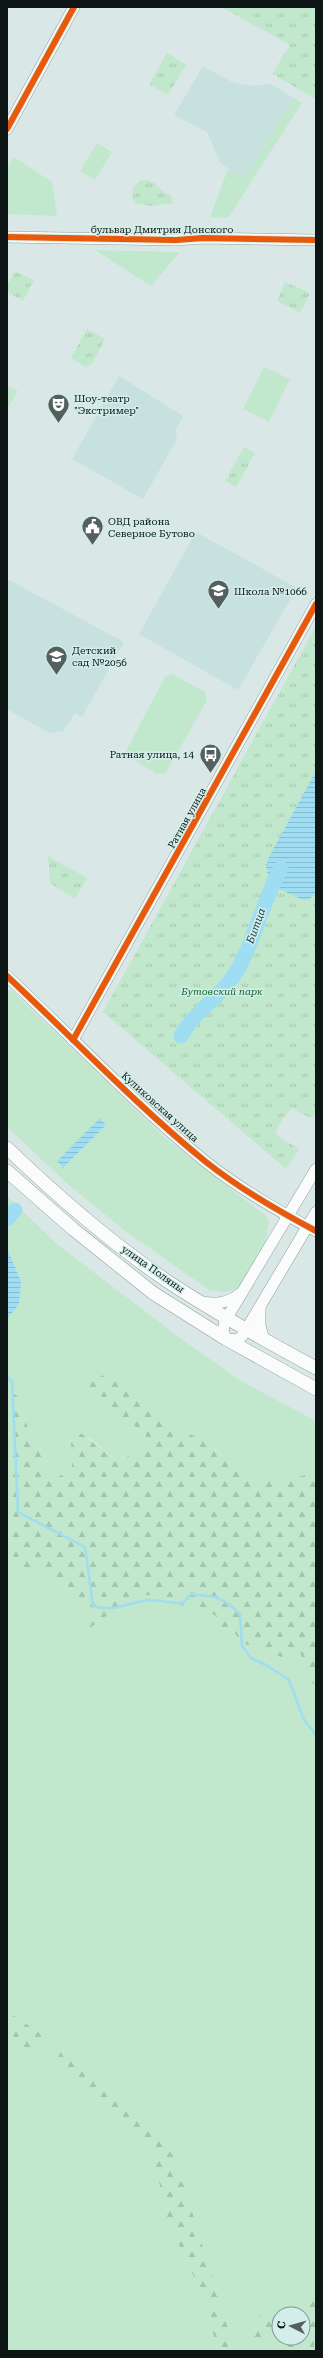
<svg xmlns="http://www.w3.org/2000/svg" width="323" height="2358" viewBox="0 0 323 2358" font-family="'Roboto Serif',serif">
  <defs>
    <pattern id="forest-firs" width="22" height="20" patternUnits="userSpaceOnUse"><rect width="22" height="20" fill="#c1e8cc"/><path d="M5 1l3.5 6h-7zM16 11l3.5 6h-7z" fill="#a5c6ae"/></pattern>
    <pattern id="park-tufts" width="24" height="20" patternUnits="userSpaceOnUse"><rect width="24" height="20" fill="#c1e8cc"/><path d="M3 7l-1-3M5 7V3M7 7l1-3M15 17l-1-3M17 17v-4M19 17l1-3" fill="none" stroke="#a5c6ae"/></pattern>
    <pattern id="water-rules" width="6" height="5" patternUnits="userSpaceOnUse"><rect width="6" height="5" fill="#9fddf2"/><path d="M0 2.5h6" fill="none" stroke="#88bdcf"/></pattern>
  </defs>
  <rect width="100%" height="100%" fill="#d9e8e6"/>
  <g fill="#c7e1de">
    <path d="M203 66 234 83 254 86 271 84 294 98 245 179 221 164 207 132 174 115Z"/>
    <path d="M119 376 183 416 175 431 177 439 143 499 72 459Z"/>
    <path d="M196 532 297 588 238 690 139 634Z"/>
    <path d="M7 579 124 642 82 717 75 713 63 731 49 733 7 709Z"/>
  </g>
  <g fill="#c1e8cc" fill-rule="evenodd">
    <path d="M294 98 302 103 228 218 210 217 228 169 245 179Z"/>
    <path d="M97 143 112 152 95 180 80 171Z"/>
    <path d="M14 157 52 182 57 216 7 214V169Z"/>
    <path d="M95 250 180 252 151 286Z"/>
    <path d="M264 367 290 379 269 422 243 409Z"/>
    <path d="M7 385 18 391 7 409Z"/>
    <path d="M172 674 205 692 207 700 166 773 156 774 128 756 126 751 165 677Z"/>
    <path d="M11 990 165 1138 266 1216 269 1220 266 1241 240 1287 226 1292 209 1290 124 1230 71 1187 7 1127V992ZM100 1119 106 1125 63 1168 57 1162Z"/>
    <path d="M7 1196 58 1245 187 1343 241 1381 316 1421V1474L311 1473 286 1481 251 1478 201 1439 172 1426 135 1391 88 1388 99 1406 146 1433V1448L117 1461 90 1438 71 1443 72 1471 52 1479 45 1467 40 1446 28 1429 21 1400 7 1394Z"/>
    <path d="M7 1560 25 1570 41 1572 56 1584 74 1589 82 1608 90 1615 104 1617 116 1614 146 1595 166 1597 185 1607 203 1609 216 1616 217 1629 229 1627 244 1644 257 1647 281 1657 300 1653 306 1666 310 1683 316 1684V2351H7ZM279 2314H303V2338H279Z"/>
  </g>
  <g fill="url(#forest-firs)">
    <path d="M95 1372 135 1391 172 1426 201 1439 251 1478 286 1481 311 1473 316 1474V1684L310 1683 306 1666 300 1653 281 1657 257 1647 244 1644 229 1627 217 1629 216 1616 203 1609 185 1607 166 1597 146 1595 116 1614 104 1617 90 1628V1616L82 1608 74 1589 56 1584 41 1572 25 1570 7 1560V1394H15L21 1400 28 1429 40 1446 45 1467 52 1479 72 1471 71 1443 81 1433 117 1461 146 1448V1433L99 1406 88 1388Z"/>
    <path d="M7 2011 44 2036 32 2055 7 2035Z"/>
    <path d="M62 2049 142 2113 176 2160 235 2351H218L203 2296 168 2221 151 2147 104 2100 54 2066Z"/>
    <path d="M316 2299V2333L313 2351H275L284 2338H303V2322L308 2324 312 2321 310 2316 296 2314 291 2311C295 2298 306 2303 316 2299Z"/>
    <path d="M268 2309 274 2310 279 2317V2328C271 2339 264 2341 251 2337L248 2332 251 2325Z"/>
  </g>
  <g fill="url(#park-tufts)">
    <path d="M221 7H316V99L272 74 290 45Z"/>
    <path d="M167 53 186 65 168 95 149 84Z"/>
    <path d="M141 180C160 179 157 192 171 195L173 203 154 206 137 204 132 198 133 187Z"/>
    <path d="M15 271 34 280 23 301 7 292V285Z"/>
    <path d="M285 282 310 293 300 313 277 301Z"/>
    <path d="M87 329 105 339 92 364 85 367 71 358Z"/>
    <path d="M244 447 255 453 236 487 225 481Z"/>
    <path d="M316 626V1116L310 1118 292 1108 283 1118 275 1134 299 1149 286 1169 103 1012Z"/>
    <path d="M48 856 87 878 75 899 50 883Z"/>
  </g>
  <g fill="url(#water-rules)">
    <path d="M316 771V892L309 900H303L271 885 266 867 269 857Z"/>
    <path d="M100 1118 106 1125 63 1168 57 1161Z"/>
    <path d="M7 1249 21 1281 19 1304 7 1319Z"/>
  </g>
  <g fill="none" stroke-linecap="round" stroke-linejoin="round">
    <path stroke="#9fddf2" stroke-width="2.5" d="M7 1377 12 1382 18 1512 85 1547 93 1606C112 1613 130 1602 149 1600 159 1599 172 1604 183 1603L191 1594C215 1596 223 1597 240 1614L242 1646 251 1658 266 1665 289 1680 304 1720 316 1735"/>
    <g stroke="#9fddf2" stroke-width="15">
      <path d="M181 1036C195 1010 223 996 238 969 256 937 263 900 281 868"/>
      <path d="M7 1219 15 1210"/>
    </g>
    <defs>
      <g id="minor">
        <path d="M7 129 74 7"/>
        <path d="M7 237 176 240 203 238 316 240"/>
        <path d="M7 976C73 1038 136 1105 206 1162 240 1189 278 1211 316 1231"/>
        <path d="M73 1040 316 604"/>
        <path d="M316 1169 225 1321 223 1331 226 1339 238 1340 243 1335 316 1212"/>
        <path d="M201 1302C216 1304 228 1304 241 1293"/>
        <path d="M260 1307V1326L264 1340"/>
      </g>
      <g id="major">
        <path d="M7 1148C57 1196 110 1242 167 1281 215 1313 266 1341 316 1368"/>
        <path d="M7 1171 73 1229 153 1293 226 1339 316 1389"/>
      </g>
    </defs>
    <use href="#minor" stroke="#929d9b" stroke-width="12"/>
    <use href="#major" stroke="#929d9b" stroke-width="14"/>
    <use href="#minor" stroke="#f9fcfb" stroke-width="11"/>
    <use href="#major" stroke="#f9fcfb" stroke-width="13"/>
    <defs>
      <g id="cycleway">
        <path d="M7 129 74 7"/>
        <path d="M7 237 176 240 203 238 316 240"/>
        <path d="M7 976C73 1038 136 1105 206 1162 240 1189 278 1211 316 1231"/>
        <path d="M73 1040 316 604"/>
      </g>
    </defs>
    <use href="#cycleway" stroke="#d3eeea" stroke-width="8"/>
    <use href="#cycleway" stroke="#e8590c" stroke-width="6"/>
  </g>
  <defs>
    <symbol id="theatre-pin" viewBox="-11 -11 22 30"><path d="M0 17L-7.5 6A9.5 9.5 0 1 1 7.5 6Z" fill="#54605e" stroke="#d3eeea"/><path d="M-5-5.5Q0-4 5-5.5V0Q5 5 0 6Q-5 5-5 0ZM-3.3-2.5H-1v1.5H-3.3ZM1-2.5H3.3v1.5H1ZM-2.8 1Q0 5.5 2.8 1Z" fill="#fff"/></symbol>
    <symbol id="civic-pin" viewBox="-11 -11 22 30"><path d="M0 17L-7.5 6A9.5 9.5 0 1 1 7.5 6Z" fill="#54605e" stroke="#d3eeea"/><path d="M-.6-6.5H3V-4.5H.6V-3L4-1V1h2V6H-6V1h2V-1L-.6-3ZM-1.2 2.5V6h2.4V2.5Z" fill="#fff"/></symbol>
    <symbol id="school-pin" viewBox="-11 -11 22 30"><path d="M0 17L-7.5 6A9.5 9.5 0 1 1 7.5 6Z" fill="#54605e" stroke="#d3eeea"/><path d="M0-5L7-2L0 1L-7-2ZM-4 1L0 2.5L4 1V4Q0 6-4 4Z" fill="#fff"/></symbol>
    <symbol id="bus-pin" viewBox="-11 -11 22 30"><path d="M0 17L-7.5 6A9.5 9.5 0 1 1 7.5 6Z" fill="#54605e" stroke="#d3eeea"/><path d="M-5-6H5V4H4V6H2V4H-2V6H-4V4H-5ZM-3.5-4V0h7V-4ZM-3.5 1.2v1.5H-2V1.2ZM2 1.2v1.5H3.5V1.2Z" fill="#fff"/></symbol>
  </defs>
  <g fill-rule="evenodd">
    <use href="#theatre-pin" x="46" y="392" width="25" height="34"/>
    <use href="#civic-pin" x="80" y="514" width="25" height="34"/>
    <use href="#school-pin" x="206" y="578" width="25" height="34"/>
    <use href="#school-pin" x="44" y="644" width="25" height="34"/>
    <use href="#bus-pin" x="198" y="742" width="25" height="34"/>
  </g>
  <g text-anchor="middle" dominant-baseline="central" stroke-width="3" stroke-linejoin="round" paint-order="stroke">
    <g font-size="10" fill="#0d1615" stroke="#d3eeea">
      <text x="162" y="229">бульвар Дмитрия Донского</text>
      <text transform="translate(187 818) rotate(-61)">Ратная улица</text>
      <text transform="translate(160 1107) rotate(42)">Куликовская улица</text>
      <text transform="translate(153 1269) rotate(35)">улица Поляны</text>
    </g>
    <g font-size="10" fill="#0d1615" stroke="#d3eeea" text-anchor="start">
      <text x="74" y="398">Шоу-театр<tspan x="74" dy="12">"Экстример"</tspan></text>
      <text x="108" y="521">ОВД района<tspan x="108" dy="12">Северное Бутово</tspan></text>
      <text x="234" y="591">Школа №1066</text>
      <text x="72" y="650">Детский<tspan x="72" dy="12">сад №2056</tspan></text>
      <text x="194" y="754" text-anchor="end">Ратная улица, 14</text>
    </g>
    <g font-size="10" font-style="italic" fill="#13682c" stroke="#d3eeea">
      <text x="222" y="991">Бутовский парк</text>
    </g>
    <g font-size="11" font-style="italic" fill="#163c49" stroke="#d3eeea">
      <text transform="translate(256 926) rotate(-70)">Битца</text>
    </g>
  </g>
  <rect width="323" height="2358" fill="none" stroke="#0d1615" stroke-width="16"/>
  <g transform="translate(291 2326) rotate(276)"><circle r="19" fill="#d3eeea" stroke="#849895"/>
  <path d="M0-3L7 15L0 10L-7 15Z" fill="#54605e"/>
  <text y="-6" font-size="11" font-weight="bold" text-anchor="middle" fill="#0d1615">С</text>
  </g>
</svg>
